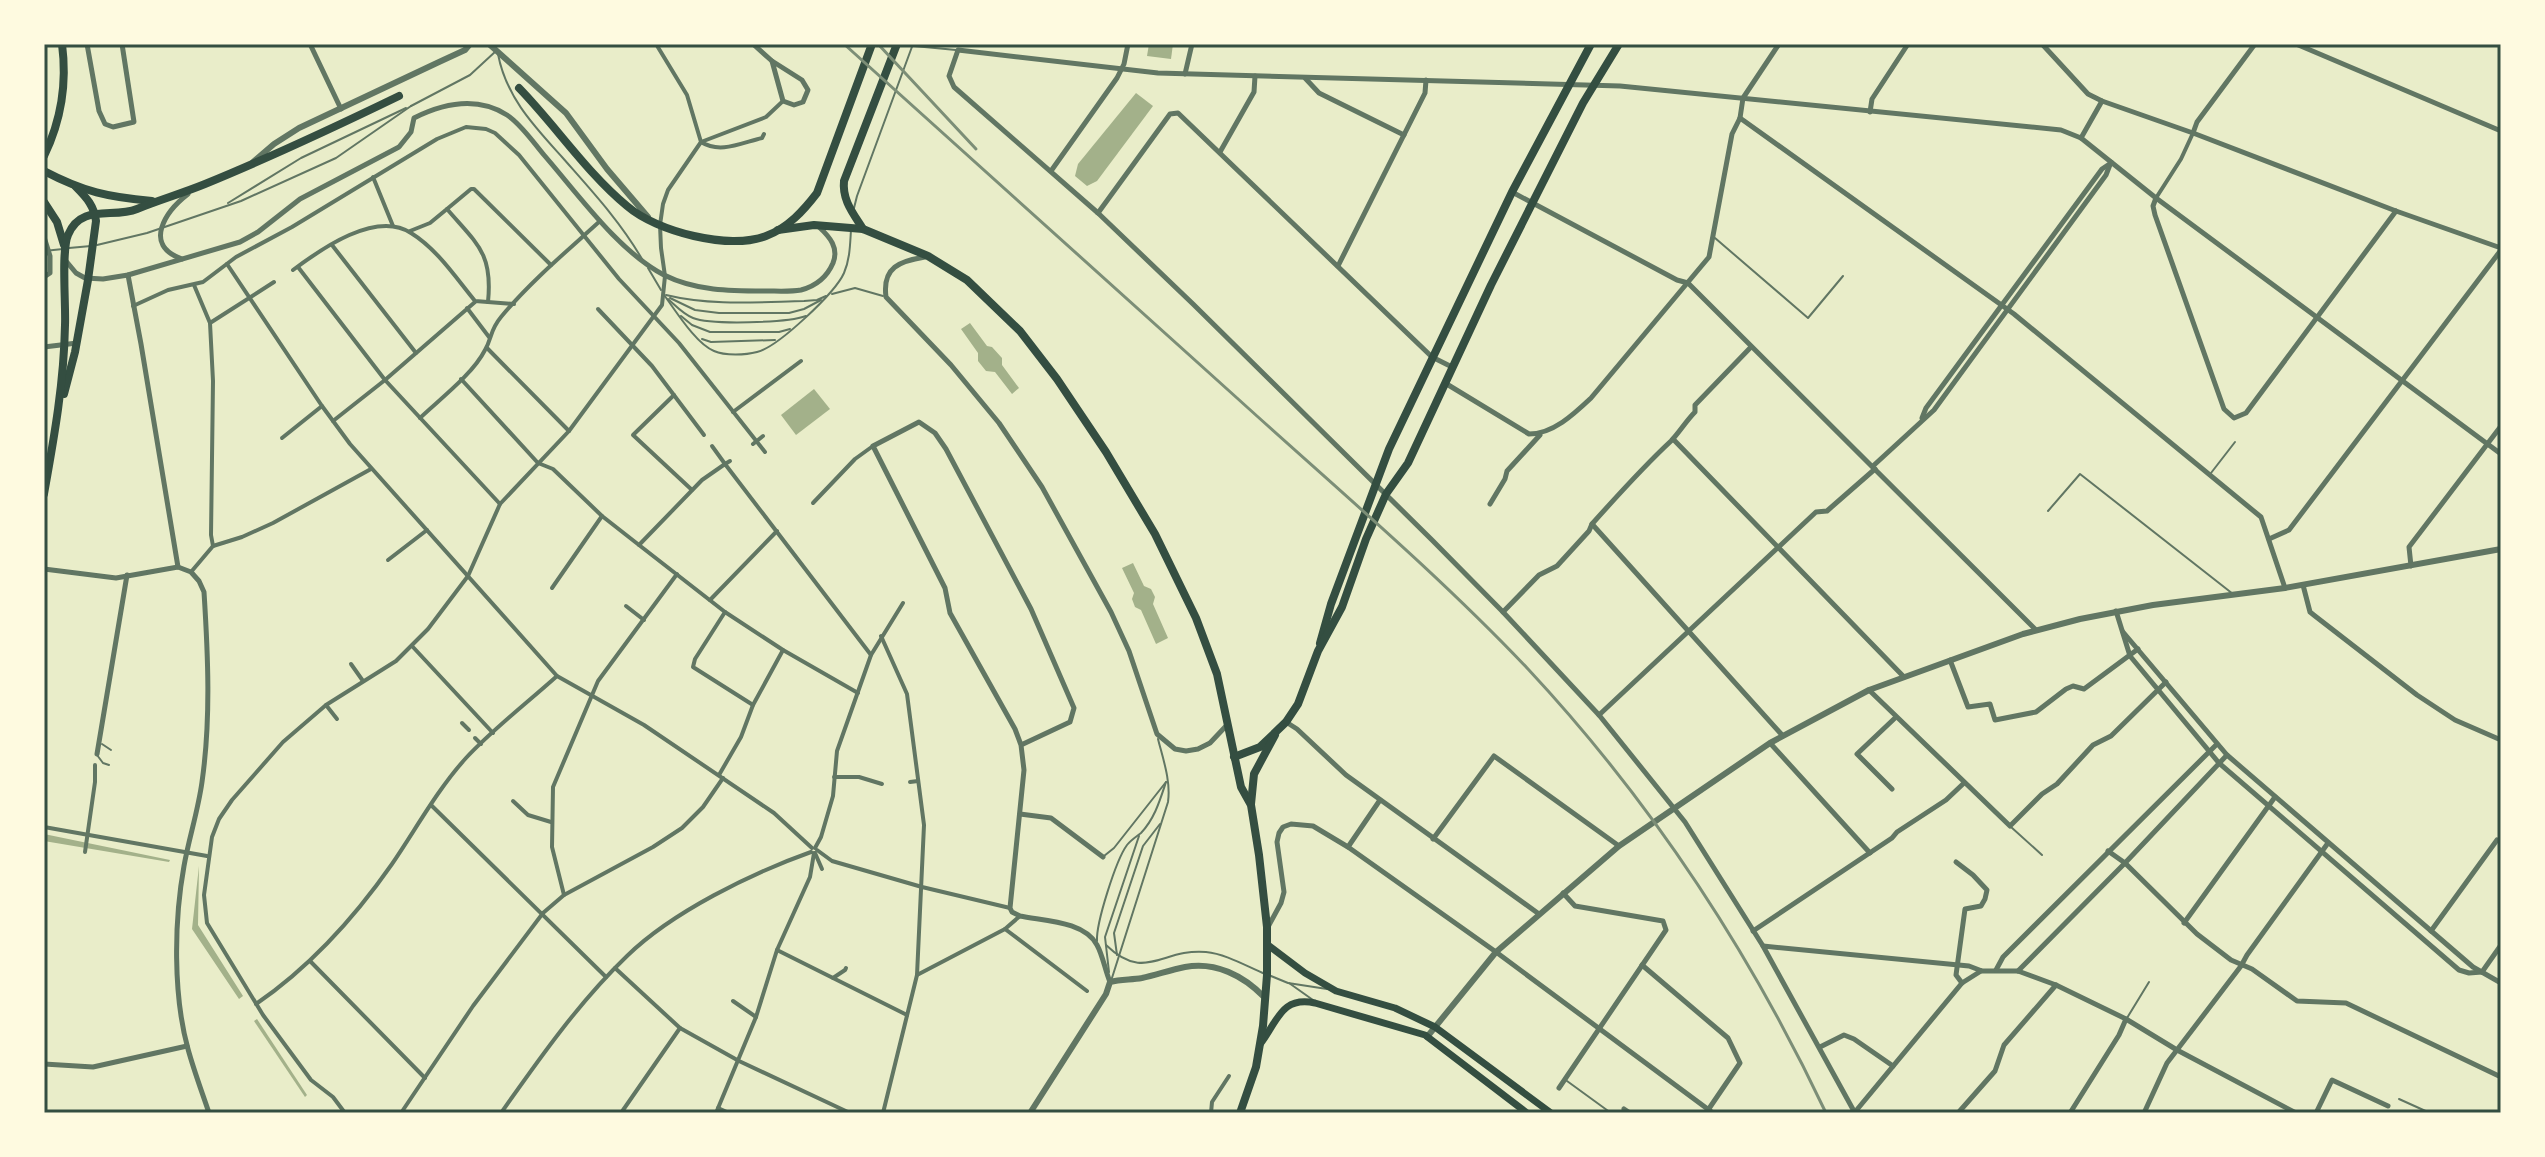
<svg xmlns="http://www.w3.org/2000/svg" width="2545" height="1157" viewBox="0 0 2545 1157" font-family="Commissioner,sans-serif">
  <rect width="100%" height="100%" fill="#e9edc9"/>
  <g fill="#a3b18a">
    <path d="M1149 44H1173L1171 59 1147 56Z"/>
    <path d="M1136 93 1153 106 1097 181 1087 186 1075 176 1078 164Z"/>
    <path d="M970 323 987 346 992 347 1002 358V365L1019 388 1012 394 995 372 986 371 978 361V353L961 329Z"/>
    <path d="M814 389 830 409 796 435 781 415Z"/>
    <path d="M1133 563 1144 586 1151 589 1155 597 1153 604 1168 638 1156 644 1141 610 1135 607 1132 599 1134 593 1122 568Z"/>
    <path d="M44 834 170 860 169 862 44 841Z"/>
    <path d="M199 866 198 925 243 996 239 999 192 929Z"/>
    <path d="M257 1019 307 1095 305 1097 254 1021Z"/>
  </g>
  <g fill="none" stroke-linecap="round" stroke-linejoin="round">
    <g stroke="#617663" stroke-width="2">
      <path d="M914 46 956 50"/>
      <path d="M498 54C506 97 534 126 562 157 591 190 620 221 642 259"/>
      <path d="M411 106 470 75 496 51"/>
      <path d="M228 203 301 158 406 108"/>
      <path d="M854 208 857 196 913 44"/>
      <path d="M1715 238 1808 318 1843 276"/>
      <path d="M97 245 147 233 241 201 336 158 411 106"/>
      <path d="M69 248 91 246"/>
      <path d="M44 251 63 249"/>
      <path d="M648 268 661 290"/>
      <path d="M832 294 855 288 883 296"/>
      <path d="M664 295C676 311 696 344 714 351 725 356 746 355 757 352 778 347 835 293 844 273 850 259 850 245 851 230"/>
      <path d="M666 295C711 306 758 302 804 301L817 300 826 296"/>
      <path d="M670 298 695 310 719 313H789L804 309 821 300"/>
      <path d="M668 299C676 306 683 314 693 318 711 325 787 323 806 316"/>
      <path d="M681 316 692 325 710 332H779L790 329"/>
      <path d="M702 339 711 342 775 340"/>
      <path d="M2211 473 2235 442"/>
      <path d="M2048 511 2080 474 2233 594"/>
      <path d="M102 744 111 750"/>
      <path d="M97 755 103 763 109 765"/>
      <path d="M2011 827 2042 855"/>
      <path d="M1104 856 1114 848 1166 782"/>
      <path d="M1097 941C1096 923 1116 860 1127 845 1131 840 1136 837 1141 833 1155 818 1160 800 1166 782"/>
      <path d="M1106 945C1145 983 1162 948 1206 952 1226 954 1246 966 1265 974"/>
      <path d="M1117 955 1114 933 1143 846 1160 824"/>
      <path d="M1109 972 1105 937 1139 836"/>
      <path d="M1271 976 1288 983 1327 989"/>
      <path d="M1111 981 1168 802C1171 781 1163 759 1158 739"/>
      <path d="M1289 983 1313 1000"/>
      <path d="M2127 1018 2149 982"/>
      <path d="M1567 1081 1611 1113"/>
      <path d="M2399 1099 2430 1113"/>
    </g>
    <g stroke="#617663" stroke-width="4">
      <path d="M701 142 766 117 783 101"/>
      <path d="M701 142C720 154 741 143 762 138L764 134"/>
      <path d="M373 177 393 226"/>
      <path d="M2156 198 2181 159 2193 133"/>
      <path d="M447 209 471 189H474L551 265"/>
      <path d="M410 231 430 223 447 209C477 244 493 253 488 302"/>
      <path d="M332 245 416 353"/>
      <path d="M227 264 322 406 350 444 557 676 644 725 774 813 812 848"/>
      <path d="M298 267 385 380 500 504"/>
      <path d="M293 270C321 249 376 210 411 233 437 249 456 278 475 301L514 304"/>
      <path d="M194 285 210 323"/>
      <path d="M133 306 168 290 203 282 236 257 292 227 437 139 466 127 486 129 495 133 519 155 619 279 679 343 765 452"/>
      <path d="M467 308 489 337"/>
      <path d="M598 309 652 366 704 435"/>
      <path d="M487 348 569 431"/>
      <path d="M461 379 538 463 553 469 602 516 639 545"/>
      <path d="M674 395 633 435 692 490"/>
      <path d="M733 412 801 361"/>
      <path d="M420 418C440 399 473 374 485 350 492 338 490 330 501 317 530 282 566 252 600 221"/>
      <path d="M333 421 385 380 475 302"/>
      <path d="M282 438 322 406"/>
      <path d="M753 444 763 436"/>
      <path d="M712 446 725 464 730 461"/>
      <path d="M813 503 855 459 873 446"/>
      <path d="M213 546 211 535 213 381 210 323 274 282"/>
      <path d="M388 560 427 530"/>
      <path d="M191 572 213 546 242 537 273 523 371 469"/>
      <path d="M552 588 602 516"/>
      <path d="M710 600 777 531"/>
      <path d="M626 606 644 620"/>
      <path d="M725 612 695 659 693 667 753 705"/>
      <path d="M881 636 907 694 924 825 917 975 883 1113"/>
      <path d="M412 646 493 733"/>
      <path d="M351 664 363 681"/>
      <path d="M858 693 783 650 725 612 639 545 702 480 725 464 871 655"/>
      <path d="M326 705 337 719"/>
      <path d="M462 723 469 730"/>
      <path d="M475 738 481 744"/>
      <path d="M719 775 741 737 753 705 783 650"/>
      <path d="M834 777H859L882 784"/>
      <path d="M910 782 918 781"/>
      <path d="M513 801 528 815 551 822"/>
      <path d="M431 805 606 977"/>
      <path d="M44 827 207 856"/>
      <path d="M815 848 821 837 833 796 837 751 871 655 903 603"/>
      <path d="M817 850 832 861 922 887 1010 908"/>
      <path d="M85 852 95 782V765"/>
      <path d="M815 853 822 869"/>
      <path d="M564 895 552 847 553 787 598 681 677 574"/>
      <path d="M1005 929 1087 991"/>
      <path d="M777 950 907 1015"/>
      <path d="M310 961 425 1078"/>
      <path d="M615 968 680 1028 739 1061 850 1113"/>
      <path d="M917 975 1005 929 1020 916"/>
      <path d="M833 978 845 970 846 968"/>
      <path d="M733 1001 756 1017"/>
      <path d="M256 1004C310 967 355 917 392 864 416 829 437 790 466 758 493 729 527 703 557 676"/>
      <path d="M718 1108 729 1113"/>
      <path d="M345 1113 333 1097 311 1080 263 1015 207 923 204 895 212 837 219 819 232 800 283 742 326 705 396 661 428 629 468 576 500 504 569 431 662 305 665 276 661 248 660 225 663 204 668 190 701 142 687 95 656 44"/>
      <path d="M401 1113 473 1006 543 913 564 895 653 847 682 828 703 807 723 778"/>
      <path d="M501 1113C539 1059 579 1002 627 956 672 912 752 873 811 852"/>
      <path d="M621 1113 680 1028"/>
      <path d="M716 1113 756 1017 777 950 810 877 814 853"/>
      <path d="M1211 1113 1212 1102 1229 1076"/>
    </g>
    <g stroke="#617663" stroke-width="5">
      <path d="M87 44 99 111 105 124 113 127 134 122 122 44"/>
      <path d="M310 44 341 109"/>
      <path d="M753 44 772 61"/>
      <path d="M2042 44 2088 94 2102 101 2193 133 2396 211 2501 248"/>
      <path d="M2296 44 2501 131"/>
      <path d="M772 61 802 80 808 90 803 102 794 105 783 101Z"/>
      <path d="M1185 74 1192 44"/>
      <path d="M1305 78 1319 93 1404 135"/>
      <path d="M1870 112 1872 99 1908 44"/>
      <path d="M1740 118 2014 314 2261 517 2285 588"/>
      <path d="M2193 133 2197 122 2255 44"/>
      <path d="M2081 138 2102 101"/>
      <path d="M1220 152 1254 92 1255 76"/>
      <path d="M1051 171 1117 78 1124 64 1128 44"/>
      <path d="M1512 192 1677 280 1688 283 2036 630"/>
      <path d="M2156 198 2153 206 2155 215 2224 409 2234 418 2246 413 2396 211"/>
      <path d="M1098 213 1170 114 1178 113 1432 357 1452 367"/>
      <path d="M44 237 50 256V273L44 277"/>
      <path d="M925 257C900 261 882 267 886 297L951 365 999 423 1042 487 1111 612 1129 651 1157 734 1175 749 1186 751 1198 749 1210 743 1226 726"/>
      <path d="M182 259C142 245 166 211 188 194"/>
      <path d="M66 261 76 273 85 278 103 279 128 275 240 242 258 232 300 199 399 147 411 132 414 118C444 103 477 96 507 115 521 124 533 142 544 155 578 194 618 251 664 275 696 291 730 291 765 291 777 291 790 292 801 290 816 286 827 277 833 263 839 248 830 237 819 227"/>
      <path d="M1338 266 1425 93 1426 80"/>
      <path d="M128 275 141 344 178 567"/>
      <path d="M44 347 77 343"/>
      <path d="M1445 383 1529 434C1553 434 1574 414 1591 398L1709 257 1732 134 1740 118 1743 98 1779 44"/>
      <path d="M1922 418 1926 408 2102 169 2111 163"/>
      <path d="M1673 439 1904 677"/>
      <path d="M1873 466 1934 410 2106 175 2111 162"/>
      <path d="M1490 504 1505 479 1507 471 1540 435"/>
      <path d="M1592 524 1783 736"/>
      <path d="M2269 539 2289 530 2501 250"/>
      <path d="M2411 566 2409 547 2501 426"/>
      <path d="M44 569 116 578 178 567 191 572 199 581 204 592C208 655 211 719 202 782 198 811 189 838 184 866 174 921 173 995 188 1049 194 1071 202 1092 209 1113"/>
      <path d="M2303 585 2310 612 2315 616 2417 695 2455 720 2501 740"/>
      <path d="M2116 611 2130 656 2219 763 2459 970 2469 973 2482 972"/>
      <path d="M1503 612 1539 575 1557 566 1589 531 1592 524C1617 496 1643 467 1671 441 1679 433 1686 421 1695 412V405L1751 347"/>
      <path d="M2123 632 2227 755 2473 967 2501 983"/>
      <path d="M1950 660 1968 707 1990 704 1995 720 2036 712 2066 689 2073 686 2084 689 2138 649"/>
      <path d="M1869 690 2010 826 2042 794 2057 784 2093 745 2111 736 2166 682"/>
      <path d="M1599 715 1816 512 1827 511 1875 469"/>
      <path d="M1286 722 1297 729 1346 775 1539 914"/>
      <path d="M1770 743 1870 853"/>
      <path d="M1021 745 1070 722 1074 708 1031 609 946 449 935 433 919 422 873 446 945 588 950 613 1015 729 1021 745 1024 770 1010 908 1012 912 1020 916C1044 921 1084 921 1097 945 1103 956 1105 970 1110 982"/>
      <path d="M97 754 127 575"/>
      <path d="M1892 789 1857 754 1895 718"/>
      <path d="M1020 814 1051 818 1103 857"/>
      <path d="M1433 839 1494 756 1619 846"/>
      <path d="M1348 847 1380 800"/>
      <path d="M2108 851 2125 863 2197 934 2231 960 2252 969 2297 1001 2346 1003 2501 1077"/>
      <path d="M1956 862 1973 875 1987 890 1985 899 1981 906 1965 909 1956 975 1962 983"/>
      <path d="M2184 923 2275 797"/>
      <path d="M1269 925 1281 903 1284 892 1277 842 1279 833 1283 827 1291 824 1313 826 1348 847 1496 952 1713 1113"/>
      <path d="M1753 931 1892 838 1897 832 1946 800 1964 783"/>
      <path d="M2431 931 2497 840"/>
      <path d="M1763 946 1969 966 1982 971H2018L2056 985 2126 1019 2177 1050 2296 1113"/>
      <path d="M1642 965 1728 1038 1740 1063 1706 1113"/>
      <path d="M1996 970 2003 957 2217 744"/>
      <path d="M2018 971 2125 863 2227 755"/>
      <path d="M2482 972 2501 945"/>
      <path d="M1820 1047 1844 1035 1854 1039 1893 1066"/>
      <path d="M44 1064 93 1067 187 1046"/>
      <path d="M1559 1088 1666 930 1663 921 1575 906 1563 893"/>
      <path d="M1624 1109 1630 1113"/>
      <path d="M1855 1112 1962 983 1981 971"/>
      <path d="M1855 1113 1763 946 1685 822 1599 715 1503 612 1432 540 1193 304 1098 213 954 87 949 76 958 50 1158 73 1620 86 2061 130 2081 138 2156 198 2501 454"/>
      <path d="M1958 1113 1995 1071 2004 1045 2056 985"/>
      <path d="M2070 1113 2119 1035 2126 1019"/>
      <path d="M2144 1113 2167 1063 2241 966 2247 955 2328 843"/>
      <path d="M2316 1113 2332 1080 2388 1106"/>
    </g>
    <g stroke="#617663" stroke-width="6">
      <path d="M489 44 566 113 607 169 648 217"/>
      <path d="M253 162 274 144 299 128 439 62 465 50 470 44"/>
      <path d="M1427 1037 1496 952 1619 846 1770 743 1869 690 2023 634 2080 619 2153 605 2285 588 2501 549"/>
      <path d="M1030 1113 1106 994 1110 982C1121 979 1131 980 1142 978 1156 975 1170 970 1185 967 1215 961 1244 976 1264 997"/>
    </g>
    <g stroke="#344e41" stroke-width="7">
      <path d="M1268 945 1305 973 1336 991 1395 1008 1435 1027 1551 1113"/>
      <path d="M1261 1043C1278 1020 1282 996 1315 1003L1425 1035 1527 1113"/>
    </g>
    <g stroke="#344e41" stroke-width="8">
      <path d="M519 88C556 126 586 172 627 206 657 232 729 250 766 236 788 228 804 210 817 193L872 44"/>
      <path d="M44 156C61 121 67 82 62 44"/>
      <path d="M44 171C84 192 108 197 152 201"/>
      <path d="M44 202 57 222 64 245"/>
      <path d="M863 229C853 213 842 200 844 181L897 44"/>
      <path d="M778 230 814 225 863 229 928 256 967 280 1020 331 1057 379 1106 452 1155 534 1196 618 1217 674 1241 787 1251 805 1259 855 1267 927V975L1263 1026 1256 1067 1240 1113"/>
      <path d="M64 394 75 352 88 280 96 221C94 206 87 198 76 187"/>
      <path d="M44 494C54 438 64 383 65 325 66 305 61 250 68 235 81 203 113 219 137 209 159 200 183 193 205 184 271 157 335 127 399 96"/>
      <path d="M1320 643 1331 604 1389 449 1512 192 1591 44"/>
      <path d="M1234 757 1260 747 1286 722 1298 704 1318 651 1342 607 1366 539 1386 494 1408 463 1491 285 1583 103 1619 44"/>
      <path d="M1251 804 1254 774 1275 735"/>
    </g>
    <g stroke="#7c8e77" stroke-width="3">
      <path d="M844 44C975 162 1106 280 1237 398 1335 487 1437 573 1528 669 1651 801 1749 950 1826 1113"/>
      <path d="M878 44 976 149"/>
    </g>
  </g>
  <rect width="2545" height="1157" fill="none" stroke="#fefae0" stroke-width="92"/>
  <rect x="46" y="46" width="2453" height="1065" fill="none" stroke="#344e41" stroke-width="3"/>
</svg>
